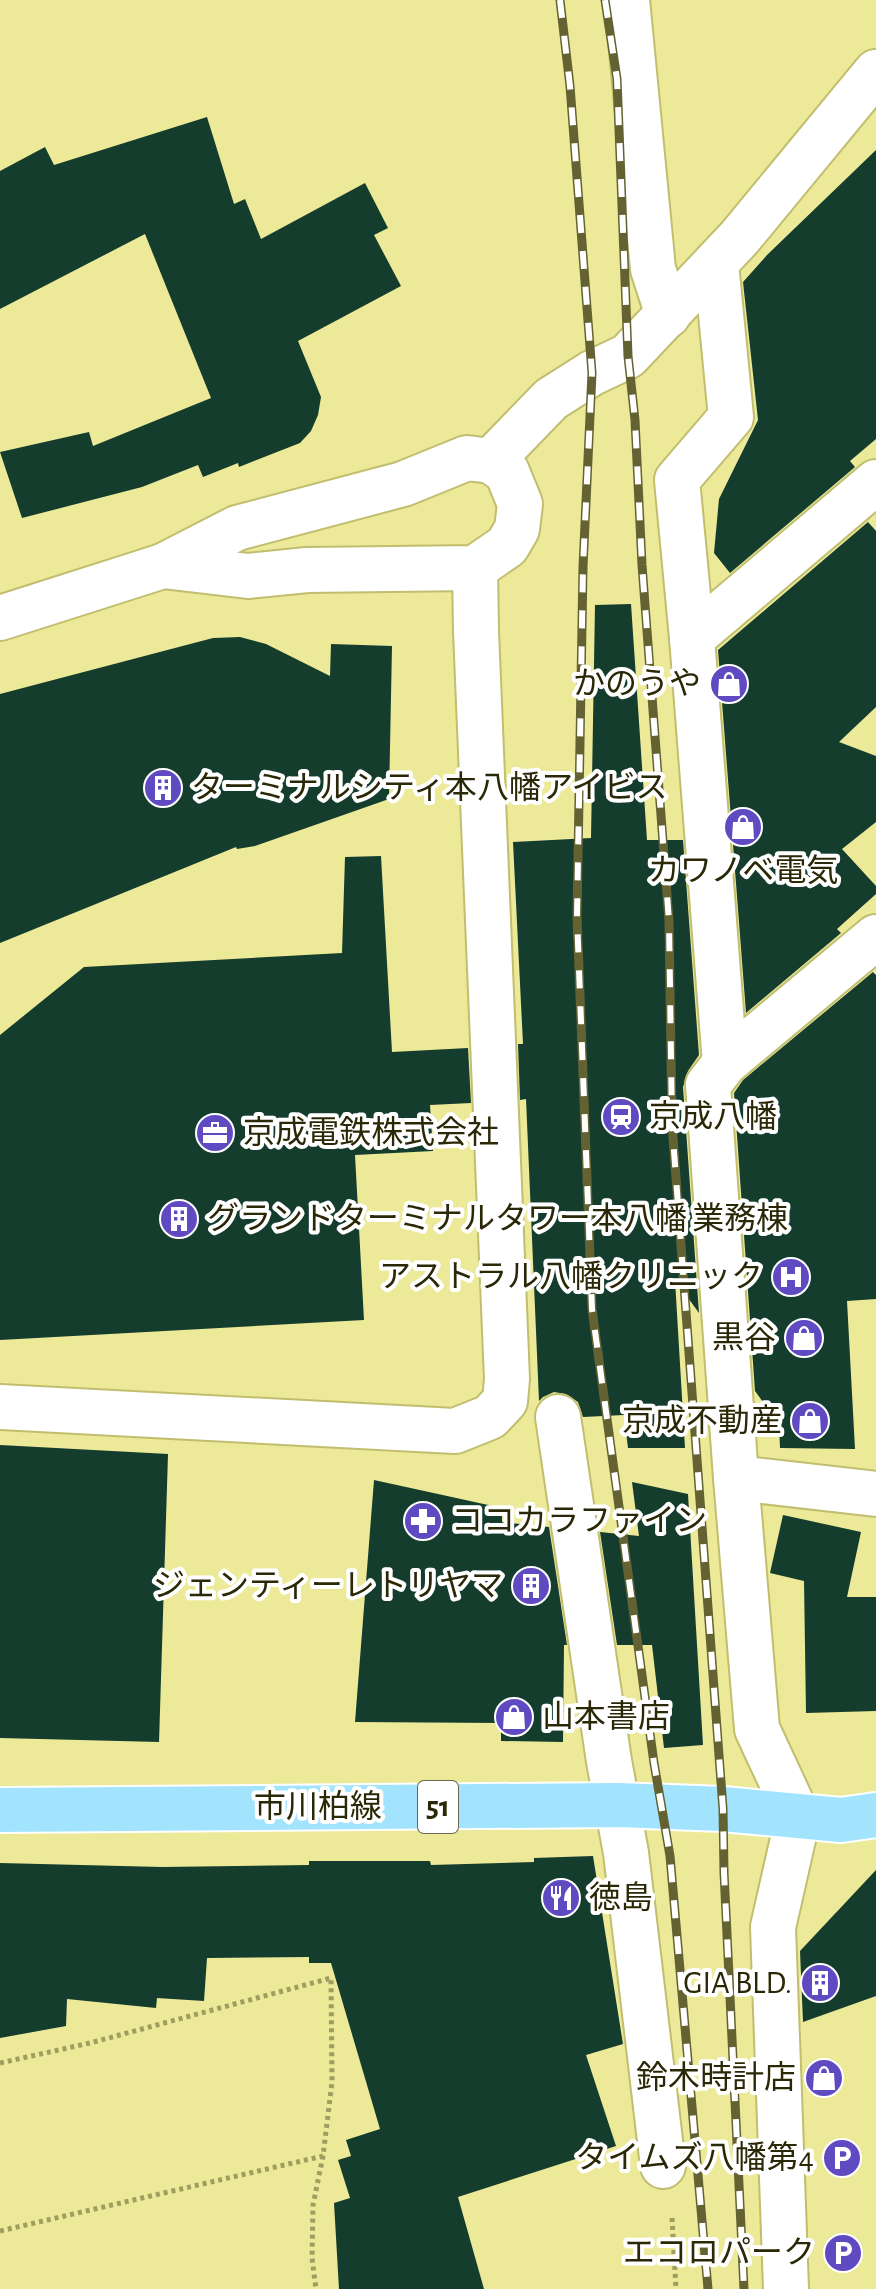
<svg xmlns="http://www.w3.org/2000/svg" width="876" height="2289" viewBox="0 0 876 2289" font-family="'Alegreya Sans','Noto Sans JP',sans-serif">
  <rect width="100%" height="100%" fill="#ece999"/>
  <g fill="#153d2e">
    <path d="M207 117 234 204 245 199 261 239 365 183 388 228 374 235 401 286 298 341 321 397 318 415 311 431 300 443 239 467 238 463 203 477 198 465 142 487 22 518 0 452 89 432 93 446 211 398 145 234 0 309V171L45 147 54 165Z"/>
    <path d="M876 150V439L850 461 855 467 730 573 714 553 719 499 758 420 743 282 767 255Z"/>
    <path d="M868 522 876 531V707L839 742 876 756V822L842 849 876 886V894L837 929 841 933 746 1013 718 650Z"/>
    <path d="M631 604 647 840H683L699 1055 688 1071 683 1087 699 1313 675 1280 685 1448H628L624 1415 583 1417 578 1402 566 1394 554 1392 543 1397 539 1401 526 1099 520 1100 518 1044H523L513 842 591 838 595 605Z"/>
    <path d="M240 637 266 644 330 676 331 644 392 646 389 799 255 846 237 849 236 847 0 943V694L213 638Z"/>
    <path d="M381 856 392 1052 468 1048 471 1103 430 1105 433 1151 355 1155 364 1320 0 1340V1035L84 967 342 953 345 857Z"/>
    <path d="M873 972 876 975V1299L847 1301 855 1449 780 1448 779 1424 755 1391 734 1093 743 1080Z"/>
    <path d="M0 1445 168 1454 159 1742 0 1738Z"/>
    <path d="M374 1480 502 1508V1522L549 1527 567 1645H564L563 1742 501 1741V1723L355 1722Z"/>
    <path d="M632 1482 688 1494 703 1745 664 1748 652 1645H617L600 1532 639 1536Z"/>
    <path d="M783 1515 861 1532 847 1597H876V1711L806 1713 804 1581 770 1573Z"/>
    <path d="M593 1856 623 2044 586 2055 616 2146 458 2197 484 2289H339L334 2203 350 2198 338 2160 351 2156 346 2140 380 2129 331 1963H309V1957L207 1958 204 2001 157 1998 156 2008 67 1999 66 2026 0 2038V1863L162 1867 309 1865V1861H430L431 1865 534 1862V1858Z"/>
    <path d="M876 1870V1996L803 2022 800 1951Z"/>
  </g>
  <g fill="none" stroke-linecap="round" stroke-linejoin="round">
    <defs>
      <g id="minor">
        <path d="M627 0 653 269 668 315"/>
        <path d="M716 263 731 417 677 480 692 638 725 1063"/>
        <path d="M467 458 491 461 507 472 520 504 517 529 507 546 475 568 307 570 248 576 163 566 237 528 403 484Z"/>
        <path d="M491 461 551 399 592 373 628 356 740 237 876 72"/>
        <path d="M0 618 163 566"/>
        <path d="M692 638 876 482"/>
        <path d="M0 1407 455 1431 490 1417 505 1401 507 1379 476 631 475 568"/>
        <path d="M558 1417 609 1761 626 1853 663 2166"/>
        <path d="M736 1478 876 1494"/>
        <path d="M786 2289 773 1927 798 1817 757 1729 736 1478 708 1085 725 1063 876 937"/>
      </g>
      <path id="major" d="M0 1810 618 1805 723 1809 841 1820 876 1815"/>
    </defs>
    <use href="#minor" stroke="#c1be6f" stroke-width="48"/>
    <use href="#major" stroke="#fff" stroke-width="48"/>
    <g stroke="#9f9d5f" stroke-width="5" stroke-dasharray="4 4" stroke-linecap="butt">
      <path d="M0 2063 90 2043 331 1978 332 2082 323 2156 313 2205 312 2258 316 2289"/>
      <path d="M672 2218 676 2289"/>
      <path d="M0 2231 323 2156"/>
    </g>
    <use href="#minor" stroke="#fff" stroke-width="44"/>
    <use href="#major" stroke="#a2e4fd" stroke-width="44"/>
    <defs>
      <g id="rail">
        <path d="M560 0 570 86 592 373 583 567 577 917 592 1309 654 1763 670 1856 708 2289"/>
        <path d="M605 0 617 79 628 356 635 420 642 565 669 921 672 1124 723 1809 724 1872 744 2289"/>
      </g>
    </defs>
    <use href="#rail" stroke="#646232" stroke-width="9"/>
    <use href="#rail" stroke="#fff" stroke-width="6" stroke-dasharray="18" stroke-linecap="butt"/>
  </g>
  <defs>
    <symbol id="shop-disc" viewBox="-11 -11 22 22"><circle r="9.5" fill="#604ac2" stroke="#fff"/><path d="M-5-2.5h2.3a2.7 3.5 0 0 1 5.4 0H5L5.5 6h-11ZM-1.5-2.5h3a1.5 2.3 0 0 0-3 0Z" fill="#fff"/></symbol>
    <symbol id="building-disc" viewBox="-11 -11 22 22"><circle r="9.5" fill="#604ac2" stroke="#fff"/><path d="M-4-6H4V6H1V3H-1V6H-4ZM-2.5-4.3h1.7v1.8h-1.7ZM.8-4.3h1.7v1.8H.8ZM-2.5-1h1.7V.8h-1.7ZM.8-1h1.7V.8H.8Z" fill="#fff"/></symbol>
    <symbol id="station-disc" viewBox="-11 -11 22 22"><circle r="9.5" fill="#604ac2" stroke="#fff"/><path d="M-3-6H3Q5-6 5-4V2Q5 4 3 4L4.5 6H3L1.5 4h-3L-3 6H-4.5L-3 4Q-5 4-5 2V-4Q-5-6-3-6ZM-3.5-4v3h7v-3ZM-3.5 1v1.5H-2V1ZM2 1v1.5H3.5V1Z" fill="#fff"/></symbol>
    <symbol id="office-disc" viewBox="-11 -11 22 22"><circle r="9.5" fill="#604ac2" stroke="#fff"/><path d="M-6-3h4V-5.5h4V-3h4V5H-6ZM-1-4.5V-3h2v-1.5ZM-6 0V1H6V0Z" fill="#fff"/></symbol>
    <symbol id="hospital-disc" viewBox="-11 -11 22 22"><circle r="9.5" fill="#604ac2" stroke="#fff"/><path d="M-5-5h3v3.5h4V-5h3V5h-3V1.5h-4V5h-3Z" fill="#fff"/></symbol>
    <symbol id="pharmacy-disc" viewBox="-11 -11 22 22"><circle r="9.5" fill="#604ac2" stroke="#fff"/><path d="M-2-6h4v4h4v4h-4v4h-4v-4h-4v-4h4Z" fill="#fff"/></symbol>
    <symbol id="restaurant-disc" viewBox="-11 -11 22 22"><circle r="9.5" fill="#604ac2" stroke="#fff"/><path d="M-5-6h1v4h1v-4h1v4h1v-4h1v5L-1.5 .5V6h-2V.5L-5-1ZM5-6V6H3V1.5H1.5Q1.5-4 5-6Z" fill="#fff"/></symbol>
    <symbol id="parking-disc" viewBox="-11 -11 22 22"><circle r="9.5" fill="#604ac2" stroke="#fff"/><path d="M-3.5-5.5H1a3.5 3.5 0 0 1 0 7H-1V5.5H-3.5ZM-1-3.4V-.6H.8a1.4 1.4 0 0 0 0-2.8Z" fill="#fff"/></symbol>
  </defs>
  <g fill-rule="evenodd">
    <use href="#shop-disc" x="707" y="662" width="44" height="44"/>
    <use href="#building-disc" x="141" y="766" width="44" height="44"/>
    <use href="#shop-disc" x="721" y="805" width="44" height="44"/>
    <use href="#station-disc" x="599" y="1095" width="44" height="44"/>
    <use href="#office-disc" x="193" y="1111" width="44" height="44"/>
    <use href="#building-disc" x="157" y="1197" width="44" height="44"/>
    <use href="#hospital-disc" x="769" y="1255" width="44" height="44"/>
    <use href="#shop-disc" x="782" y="1316" width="44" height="44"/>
    <use href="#shop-disc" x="788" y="1399" width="44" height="44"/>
    <use href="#pharmacy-disc" x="401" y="1499" width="44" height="44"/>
    <use href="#building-disc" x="509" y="1564" width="44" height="44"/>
    <use href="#shop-disc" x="492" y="1695" width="44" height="44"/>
    <use href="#restaurant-disc" x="539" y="1876" width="44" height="44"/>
    <use href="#building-disc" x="798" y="1961" width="44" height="44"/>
    <use href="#shop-disc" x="802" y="2056" width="44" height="44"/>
    <use href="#parking-disc" x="820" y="2136" width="44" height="44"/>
    <use href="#parking-disc" x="821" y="2231" width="44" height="44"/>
  </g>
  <g text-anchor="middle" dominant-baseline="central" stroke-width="8" stroke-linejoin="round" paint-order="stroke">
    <rect fill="#fff" stroke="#6a6851" stroke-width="2" x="418" y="1781" width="40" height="52" rx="6"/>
    <g font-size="30" font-weight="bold" fill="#2a2806">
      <text x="438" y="1807">51</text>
    </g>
    <g font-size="32" fill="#2a2806" stroke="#fff" text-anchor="end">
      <text x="701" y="684">かのうや</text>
      <text x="191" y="788" text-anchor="start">ターミナルシティ本八幡アイビス</text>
      <text x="743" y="871" text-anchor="middle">カワノベ電気</text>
      <text x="649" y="1117" text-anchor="start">京成八幡</text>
      <text x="243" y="1133" text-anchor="start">京成電鉄株式会社</text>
      <text x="207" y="1219" text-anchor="start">グランドターミナルタワー本八幡 業務棟</text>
      <text x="763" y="1277">アストラル八幡クリニック</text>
      <text x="776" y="1338">黒谷</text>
      <text x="782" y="1421">京成不動産</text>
      <text x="451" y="1521" text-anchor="start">ココカラファイン</text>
      <text x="503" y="1586">ジェンティーレトリヤマ</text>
      <text x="542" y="1717" text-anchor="start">山本書店</text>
      <text x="589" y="1898" text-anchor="start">徳島</text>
      <text x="792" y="1983">GIA BLD.</text>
      <text x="796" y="2078">鈴木時計店</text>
      <text x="814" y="2158">タイムズ八幡第4</text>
      <text x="815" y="2253">エコロパーク</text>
    </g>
    <g font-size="32" fill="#2a2806" stroke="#fff">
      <text x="318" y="1807">市川柏線</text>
    </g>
  </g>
</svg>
